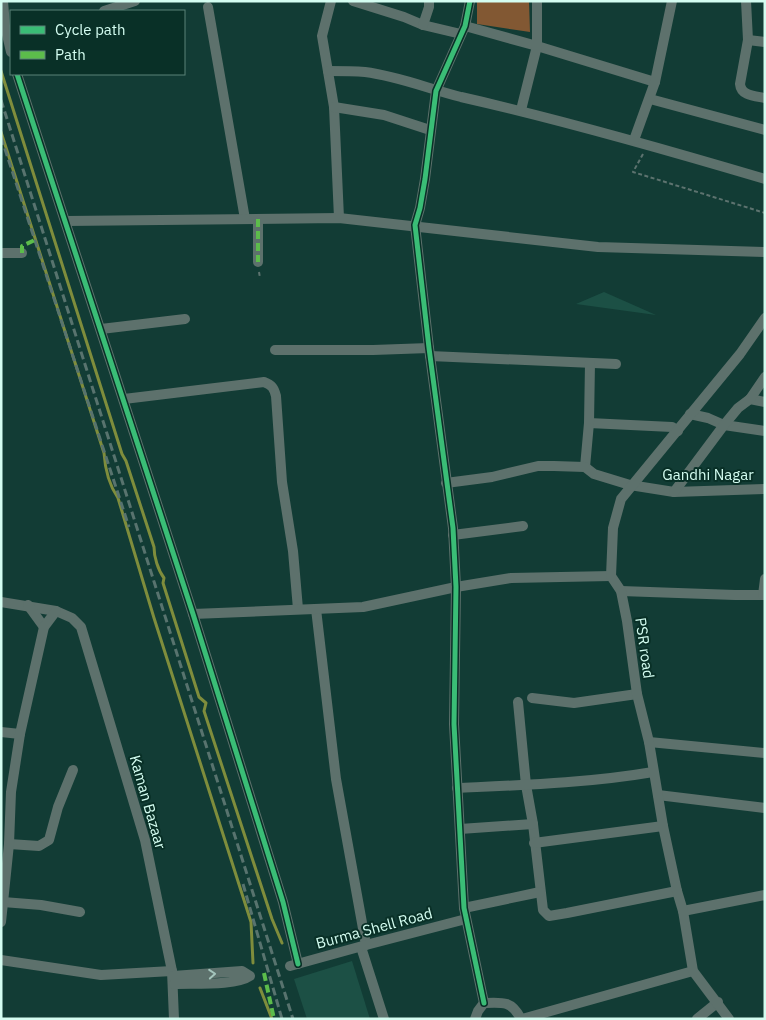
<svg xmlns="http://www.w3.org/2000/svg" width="766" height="1020" viewBox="0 0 766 1020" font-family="'IBM Plex Sans',sans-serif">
  <rect width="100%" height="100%" fill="#123c35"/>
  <g fill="#1c5045">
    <path d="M604 292 656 315 576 304Z"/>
    <path d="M352 961 370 1019H307L294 979Z"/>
  </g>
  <path fill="#825833" d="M477 1H529L530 32 477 24Z"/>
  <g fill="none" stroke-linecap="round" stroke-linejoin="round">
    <g stroke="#7f8d3c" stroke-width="3">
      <path d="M1 71 122 454 126 461 154 547C154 557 158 570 164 578L163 583 199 697 206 703 204 711 272 919 282 943"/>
      <path d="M1 132 104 453C105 468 109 485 118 498L154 618 251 922 253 963"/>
      <path d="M260 988 272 1019"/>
    </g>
    <g stroke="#5d736f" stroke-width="2" stroke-dasharray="4 2.5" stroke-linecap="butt">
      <path d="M643 154 633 172 765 213"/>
      <path d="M259 272 260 278"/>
    </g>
    <g stroke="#5d716c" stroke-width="10">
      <path d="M3 1 5 26 11 52"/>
      <path d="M331 1 322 36 334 107 339 218"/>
      <path d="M353 1 404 17 423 25 461 34"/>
      <path d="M470 1 465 26 436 91 425 179 420 208 415 225 429 348 453 528 456 587 454 724 464 908 484 1003"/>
      <path d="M746 1 748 40 765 42"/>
      <path d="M208 7 245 219"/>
      <path d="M104 11 135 1"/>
      <path d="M423 25 429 7V1"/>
      <path d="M465 26 537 46 655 82"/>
      <path d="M748 40 740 84C741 96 755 96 765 98"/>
      <path d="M328 71C340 71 353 71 365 72 398 76 429 89 461 97 563 120 664 149 765 179"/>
      <path d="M17 74 193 614 283 902 298 964"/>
      <path d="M650 99 765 130"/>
      <path d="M334 107 384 115 430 130"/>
      <path d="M521 110 537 46V1"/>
      <path d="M634 140 655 82 672 1"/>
      <path d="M258 219V262"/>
      <path d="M66 221 339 218 598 247 765 252"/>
      <path d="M1 253H22"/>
      <path d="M101 329 185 319"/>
      <path d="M275 350H373L429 348"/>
      <path d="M430 356 616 364"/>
      <path d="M124 399 264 382C272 385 274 388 276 396L282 482 293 551 298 609"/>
      <path d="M750 399 765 402"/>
      <path d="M690 414 708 418 724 425 765 431"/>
      <path d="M589 423 672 427 678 431"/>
      <path d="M585 467 589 423 590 363"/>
      <path d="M446 483 492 477 538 466H554L585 467 594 474 630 485 674 492 765 489"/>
      <path d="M674 492 724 425 738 408 750 399 765 377"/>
      <path d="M453 535 523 526"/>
      <path d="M621 591 735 595H765"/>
      <path d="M763 595 765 579"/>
      <path d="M1 602 56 611 72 618 81 627 145 840 172 971 174 1019"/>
      <path d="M28 605 44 627"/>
      <path d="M316 609 336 779 366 945"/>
      <path d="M193 614 363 607 456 587 511 578 611 576"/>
      <path d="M532 698 574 703 637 694"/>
      <path d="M518 702 526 785 533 824 543 910 549 916 567 913 677 891"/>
      <path d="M1 732 20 734"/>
      <path d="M649 742 765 753"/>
      <path d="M457 788C523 785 589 783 653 772"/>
      <path d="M658 795 765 808"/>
      <path d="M460 829 533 824"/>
      <path d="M534 843 663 826"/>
      <path d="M9 844 39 846 49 840 58 807 73 770"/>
      <path d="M3 902 41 905 80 912"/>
      <path d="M464 908 540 892"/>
      <path d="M683 911 765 895"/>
      <path d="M1 922 9 844 11 792 20 734 44 627 56 611"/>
      <path d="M361 947 384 1019"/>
      <path d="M1 960 101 975 172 971"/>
      <path d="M290 966 366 945 466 919"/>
      <path d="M173 976 242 971 250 976C236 986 193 983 174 984"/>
      <path d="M475 1019 478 1011 484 1003C503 1002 512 1001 521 1019"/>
      <path d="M522 1019 693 971"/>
      <path d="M697 1019 718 1002"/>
      <path d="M729 1019 693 971 683 911 677 891 663 826 649 742 637 694 627 621 621 591 611 576 613 528 621 499 740 354 765 318"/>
    </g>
    <g stroke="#58736e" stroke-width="3" stroke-dasharray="8 4" stroke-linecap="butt">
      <path d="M1 100 293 1019"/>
      <path d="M1 137 129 527"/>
      <path d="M243 884 282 1019"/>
    </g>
    <g stroke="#5cbc4b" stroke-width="4" stroke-dasharray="8 4" stroke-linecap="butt">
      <path d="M258 219V262"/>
      <path d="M22 253V246L35 240"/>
      <path d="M264 973 274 1019"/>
    </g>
    <defs>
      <g id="cycleway">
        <path d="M470 1 465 26 436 91 425 179 420 208 415 225 429 348 453 528 456 587 454 724 464 908 484 1003"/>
        <path d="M17 74 193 614 283 902 298 964"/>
      </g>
    </defs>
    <use href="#cycleway" stroke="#093027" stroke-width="8"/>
    <use href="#cycleway" stroke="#3abd76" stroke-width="5"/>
  </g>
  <defs><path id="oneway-chevron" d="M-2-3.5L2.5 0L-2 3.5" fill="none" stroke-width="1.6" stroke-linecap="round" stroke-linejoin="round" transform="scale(1.25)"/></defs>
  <use stroke="#a4c5bc" href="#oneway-chevron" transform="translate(212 974) rotate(-4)"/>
  <g text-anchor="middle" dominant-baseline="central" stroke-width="4" stroke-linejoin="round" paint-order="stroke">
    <g font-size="15" fill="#d4fdf1" stroke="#093027">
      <text x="708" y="474">Gandhi Nagar</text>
      <text transform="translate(645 648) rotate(82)">PSR road</text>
      <text transform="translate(148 802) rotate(74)">Kaman Bazaar</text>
      <text transform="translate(374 928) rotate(-15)">Burma Shell Road</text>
    </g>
  </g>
  <rect width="766" height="1020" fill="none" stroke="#d4fdf1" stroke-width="5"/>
  <rect x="10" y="10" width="175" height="65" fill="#093027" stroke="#5a8278"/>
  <rect x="20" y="26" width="25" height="8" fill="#3abd76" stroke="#5a8278"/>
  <text x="55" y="35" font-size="15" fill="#d4fdf1">Cycle path</text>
  <rect x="20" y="51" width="25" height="8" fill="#5cbc4b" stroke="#5a8278"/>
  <text x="55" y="60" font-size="15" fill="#d4fdf1">Path</text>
</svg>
